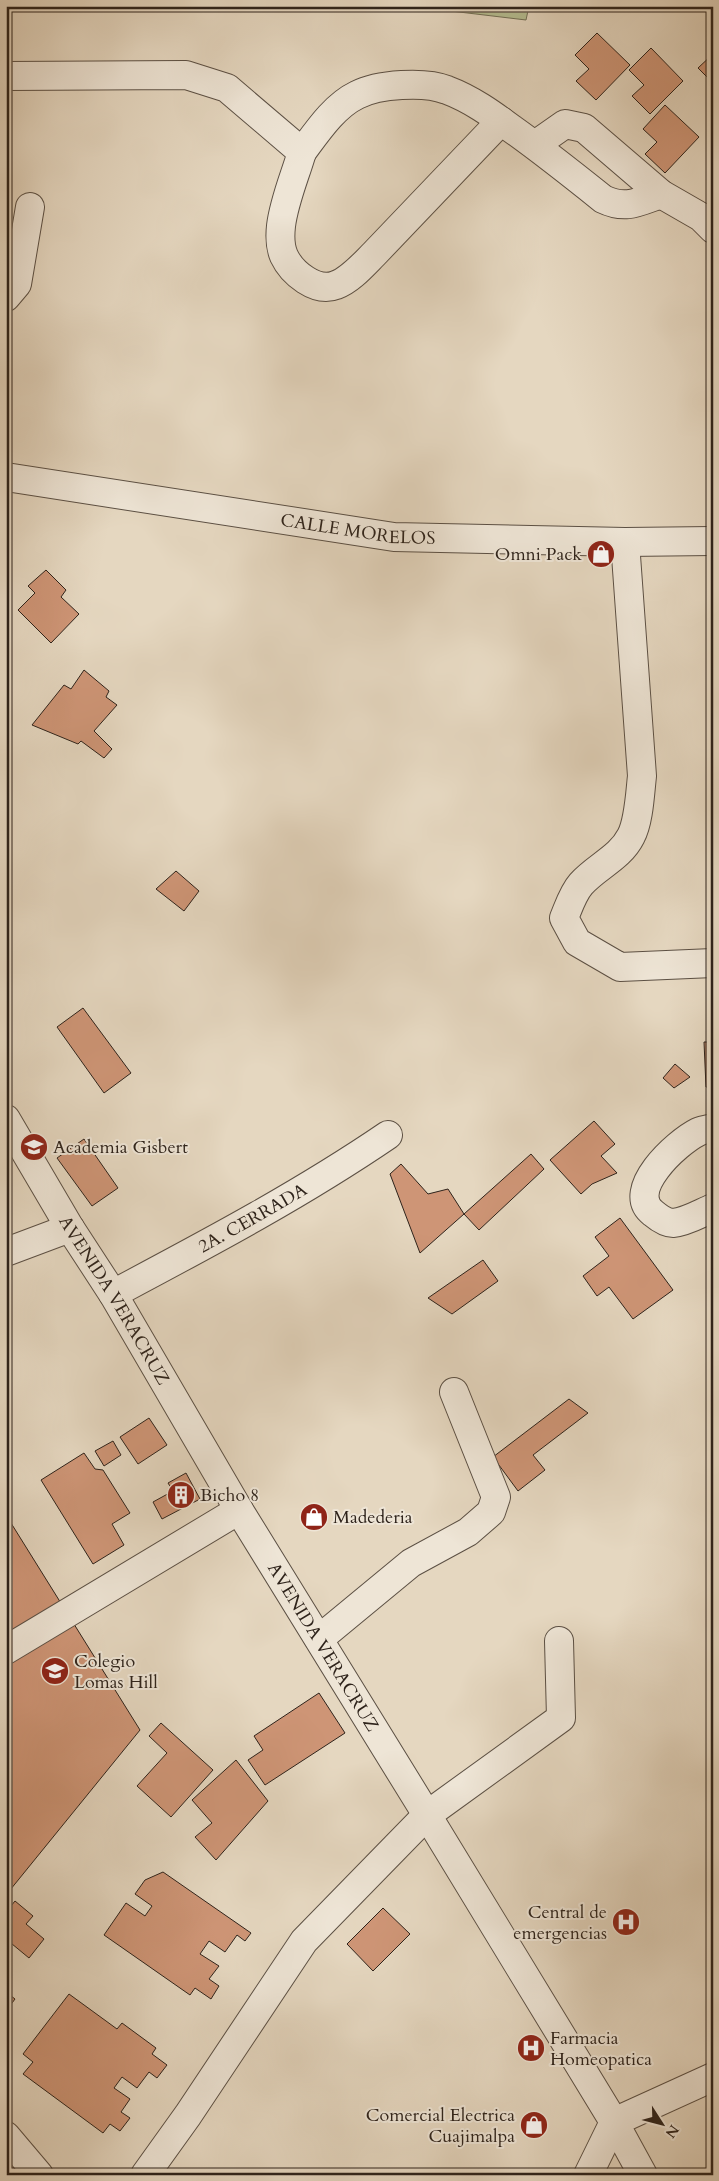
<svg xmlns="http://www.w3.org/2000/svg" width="719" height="2181" viewBox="0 0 719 2181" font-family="Cardo,serif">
  <rect width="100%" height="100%" fill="#e5d7c0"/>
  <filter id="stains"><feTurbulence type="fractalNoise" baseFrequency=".004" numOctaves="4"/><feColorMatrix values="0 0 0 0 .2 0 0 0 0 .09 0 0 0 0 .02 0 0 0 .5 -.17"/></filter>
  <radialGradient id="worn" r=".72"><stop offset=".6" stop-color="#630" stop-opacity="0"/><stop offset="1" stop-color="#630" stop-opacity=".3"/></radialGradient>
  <path fill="#b5be92" stroke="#727056" d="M409 6H529L526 20Z"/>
  <g fill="#ce9576" stroke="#2e231b">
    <path d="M597 33 630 65 596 100 576 81 589 69 575 55Z"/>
    <path d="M651 48 683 81 650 114 632 96 644 85 629 70Z"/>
    <path d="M713 54V83L698 68Z"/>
    <path d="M665 105 699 137 665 173 645 154 657 142 643 129Z"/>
    <path d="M46 570 66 590 61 597 79 614 51 643 18 610 35 593 28 586Z"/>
    <path d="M84 670 109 691 106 697 117 705 94 731 112 749 104 758 81 741 78 744 32 725 64 685 71 689Z"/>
    <path d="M176 871 199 891 184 911 156 889Z"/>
    <path d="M83 1008 131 1073 104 1093 57 1027Z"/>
    <path d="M704 1042H713V1087H706Z"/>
    <path d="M675 1064 690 1077 674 1088 663 1078Z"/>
    <path d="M594 1121 615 1144 601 1156 617 1173 592 1184 581 1194 550 1160Z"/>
    <path d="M84 1139 118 1188 92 1206 57 1158Z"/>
    <path d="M531 1154 544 1169 479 1230 464 1214Z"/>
    <path d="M401 1164 428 1194 448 1189 464 1214 420 1253 390 1174Z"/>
    <path d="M620 1218 673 1290 633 1319 609 1287 597 1296 583 1276 609 1256 595 1237Z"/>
    <path d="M483 1260 498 1281 452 1314 428 1298Z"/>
    <path d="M569 1399 588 1413 533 1455 545 1470 518 1491 493 1457Z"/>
    <path d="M149 1418 167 1445 138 1464 120 1437Z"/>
    <path d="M113 1441 121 1455 104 1466 95 1451Z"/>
    <path d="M84 1453 95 1469 103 1470 130 1513 112 1524 124 1545 93 1564 41 1480Z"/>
    <path d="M186 1473 200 1499 162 1519 153 1502 173 1491 168 1483Z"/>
    <path d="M6 1515 140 1730 6 1895Z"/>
    <path d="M319 1693 345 1733 265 1785 248 1760 263 1750 254 1736Z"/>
    <path d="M161 1723 213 1770 171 1817 137 1786 167 1753 149 1736Z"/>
    <path d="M236 1760 268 1801 216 1860 195 1837 212 1823 192 1800Z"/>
    <path d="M163 1872 251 1933 245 1941 237 1935 225 1952 209 1941 200 1954 219 1966 209 1979 219 1986 211 1999 195 1988 190 1995 104 1935 126 1903 145 1916 152 1906 135 1894 145 1880Z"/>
    <path d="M15 1901 33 1916 26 1924 44 1939 29 1958 6 1939V1912Z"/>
    <path d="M383 1908 410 1934 373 1971 347 1944Z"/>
    <path d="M6 1992 15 1999 6 2011Z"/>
    <path d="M69 1994 117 2029 122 2023 156 2048 152 2054 167 2065 157 2078 149 2072 137 2088 122 2077 114 2088 130 2099 121 2112 130 2118 120 2131 110 2124 103 2133 23 2074 33 2062 23 2054Z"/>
  </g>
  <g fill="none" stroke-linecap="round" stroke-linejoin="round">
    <defs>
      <g id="minor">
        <path d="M6 76 186 75 227 88 302 152C295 176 284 201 281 226 280 235 280 247 284 256 292 273 316 293 336 285 350 280 363 265 374 254L501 121"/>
        <path d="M535 145 565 124 584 128 661 194 701 217 713 229"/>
        <path d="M302 152C317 132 334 106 357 95 378 84 425 81 447 90 471 99 492 114 512 129 543 151 573 175 603 199 626 210 638 202 661 194"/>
        <path d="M6 297 17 284 30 207"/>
        <path id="s1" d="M6 477 394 537 625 542 713 541"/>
        <path d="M625 542 642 776C640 793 639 821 631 836 620 858 597 866 581 884 573 893 569 906 564 918L577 942 620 967 713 963"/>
        <path id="s2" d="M6 1119 70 1228 113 1294 239 1510 427 1815 614 2122 643 2175"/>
        <path d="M713 1128C708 1129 702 1130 698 1132 676 1143 624 1191 653 1213 659 1218 666 1223 673 1223 686 1222 701 1213 713 1208"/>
        <path d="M6 1252 70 1228"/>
        <path id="s3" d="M113 1294C207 1244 300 1195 388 1135"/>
        <path d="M319 1639 411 1563 468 1532 491 1512 496 1497 454 1392"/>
        <path d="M6 1650 239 1510"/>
        <path d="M614 2122 713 2077"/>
        <path d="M6 2136 39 2175"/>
        <path d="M145 2175 188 2115 304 1941 427 1815 561 1718 559 1641"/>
        <path d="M588 2175 614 2122"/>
      </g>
    </defs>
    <use href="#minor" stroke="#5c5044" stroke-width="30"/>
    <use href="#minor" stroke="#eee5d6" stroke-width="28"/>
  </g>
  <defs>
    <symbol id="shop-disc" viewBox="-11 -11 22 22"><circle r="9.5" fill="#8f2418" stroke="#eee5d6"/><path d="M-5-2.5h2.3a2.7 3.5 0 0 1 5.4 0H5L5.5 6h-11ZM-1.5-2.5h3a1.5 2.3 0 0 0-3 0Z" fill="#fff"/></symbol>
    <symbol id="university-disc" viewBox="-11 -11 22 22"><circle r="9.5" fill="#8f2418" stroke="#eee5d6"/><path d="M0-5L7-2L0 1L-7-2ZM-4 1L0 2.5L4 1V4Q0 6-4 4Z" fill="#fff"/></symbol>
    <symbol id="building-disc" viewBox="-11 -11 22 22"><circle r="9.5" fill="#8f2418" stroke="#eee5d6"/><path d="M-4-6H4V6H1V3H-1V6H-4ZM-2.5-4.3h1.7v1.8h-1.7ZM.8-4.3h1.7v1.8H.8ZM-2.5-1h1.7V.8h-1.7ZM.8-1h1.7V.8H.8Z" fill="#fff"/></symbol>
    <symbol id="school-disc" viewBox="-11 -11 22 22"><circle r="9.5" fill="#8f2418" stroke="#eee5d6"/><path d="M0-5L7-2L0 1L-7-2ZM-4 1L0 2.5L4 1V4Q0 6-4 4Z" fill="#fff"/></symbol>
    <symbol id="hospital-disc" viewBox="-11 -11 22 22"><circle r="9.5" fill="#8f2418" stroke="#eee5d6"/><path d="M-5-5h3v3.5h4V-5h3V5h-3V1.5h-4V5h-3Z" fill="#fff"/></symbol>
  </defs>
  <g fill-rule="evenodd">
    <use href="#shop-disc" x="585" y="538" width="32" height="32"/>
    <use href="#university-disc" x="18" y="1131" width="32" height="32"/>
    <use href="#building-disc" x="165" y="1479" width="32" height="32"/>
    <use href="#shop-disc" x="298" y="1501" width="32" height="32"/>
    <use href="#school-disc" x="39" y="1655" width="32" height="32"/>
    <use href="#hospital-disc" x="610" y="1906" width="32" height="32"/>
    <use href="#hospital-disc" x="515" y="2032" width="32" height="32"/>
    <use href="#shop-disc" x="518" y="2109" width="32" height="32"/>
  </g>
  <g text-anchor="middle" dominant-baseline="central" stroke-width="4" stroke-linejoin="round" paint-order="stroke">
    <g font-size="18" fill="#2e231b" stroke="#eee5d6">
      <text stroke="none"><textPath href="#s1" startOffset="356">CALLE MORELOS</textPath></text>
      <text stroke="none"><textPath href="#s3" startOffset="159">2A. CERRADA</textPath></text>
      <text stroke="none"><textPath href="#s2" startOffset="211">AVENIDA VERACRUZ</textPath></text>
      <text stroke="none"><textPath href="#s2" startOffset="616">AVENIDA VERACRUZ</textPath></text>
    </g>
    <g font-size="18" fill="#2e231b" stroke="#eee5d6" text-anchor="start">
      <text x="582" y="554" text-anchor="end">Omni Pack</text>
      <text x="53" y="1147">Academia Gisbert</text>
      <text x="200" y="1495">Bicho 8</text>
      <text x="333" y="1517">Madederia</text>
      <text x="74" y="1661">Colegio<tspan x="74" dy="21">Lomas Hill</tspan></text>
      <text x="607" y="1912" text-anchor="end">Central de<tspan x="607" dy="21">emergencias</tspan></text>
      <text x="550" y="2038">Farmacia<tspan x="550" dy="21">Homeopatica</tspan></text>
      <text x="515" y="2115" text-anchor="end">Comercial Electrica<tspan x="515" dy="21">Cuajimalpa</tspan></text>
    </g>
  </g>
  <rect width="719" height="2181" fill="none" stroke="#e5d7c0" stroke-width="25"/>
  <rect x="8" y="8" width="704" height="2166" fill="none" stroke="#2e231b" stroke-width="2.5"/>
  <rect x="12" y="12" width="694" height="2156" fill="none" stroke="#2e231b"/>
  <g transform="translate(662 2124) rotate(126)" stroke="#eee5d6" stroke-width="4" paint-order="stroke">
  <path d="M0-4L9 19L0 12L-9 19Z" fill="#2e231b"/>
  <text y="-8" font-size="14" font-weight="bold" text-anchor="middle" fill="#2e231b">N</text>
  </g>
  <rect width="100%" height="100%" filter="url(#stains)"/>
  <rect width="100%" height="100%" fill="url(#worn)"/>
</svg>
